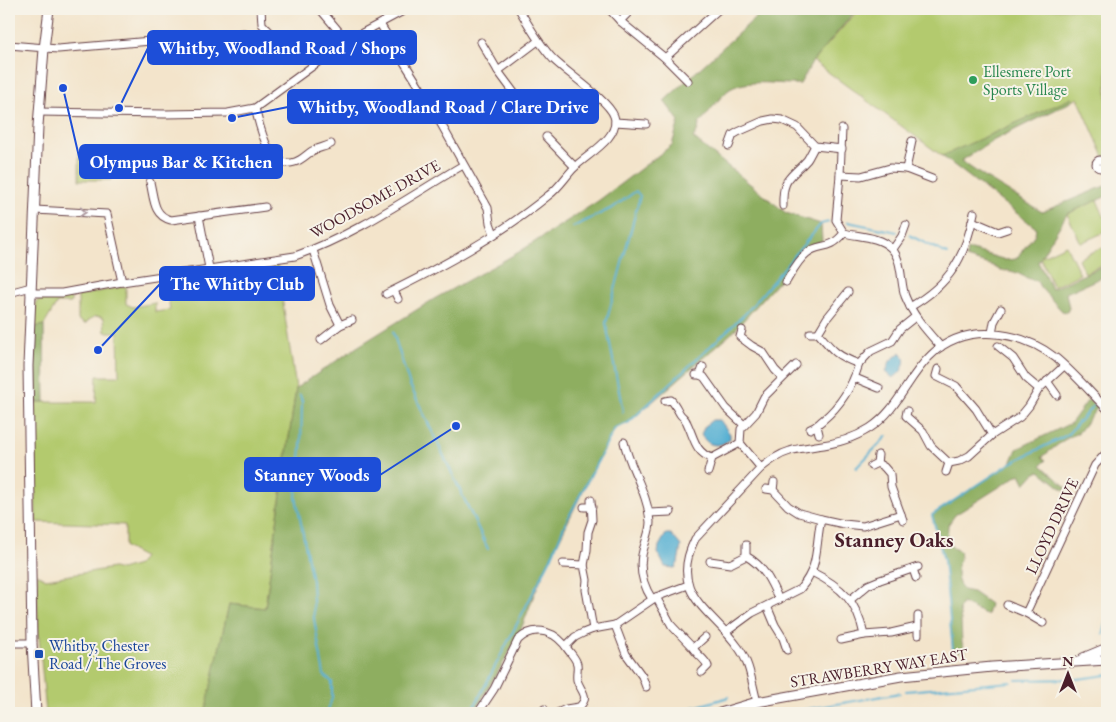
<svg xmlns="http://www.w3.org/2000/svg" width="1116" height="722" viewBox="0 0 1116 722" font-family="'EB Garamond',serif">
  <rect width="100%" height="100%" fill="#f7f3e8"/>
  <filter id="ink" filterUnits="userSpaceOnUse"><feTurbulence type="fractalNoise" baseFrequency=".02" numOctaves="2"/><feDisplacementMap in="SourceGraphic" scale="10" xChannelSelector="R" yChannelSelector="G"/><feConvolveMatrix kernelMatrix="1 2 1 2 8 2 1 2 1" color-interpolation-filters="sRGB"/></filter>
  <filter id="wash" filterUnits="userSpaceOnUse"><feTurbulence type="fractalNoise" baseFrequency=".0096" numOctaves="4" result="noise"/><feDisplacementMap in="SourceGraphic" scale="20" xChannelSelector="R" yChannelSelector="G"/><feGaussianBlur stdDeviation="1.12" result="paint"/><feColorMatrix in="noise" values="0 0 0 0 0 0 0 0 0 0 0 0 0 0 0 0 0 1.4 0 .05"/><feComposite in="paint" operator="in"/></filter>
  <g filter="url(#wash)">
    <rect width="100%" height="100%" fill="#f3e4cb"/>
    <g fill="#b3ca6e" stroke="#7e744c">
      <path d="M859 9H1107V156L1104 157 1078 98 996 139 942 156 813 61Z"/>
      <path d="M79 149 112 150 111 180H79Z"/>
      <path d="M1097 200 1107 223V231L1081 243 1067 214Z"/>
      <path d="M1066 245 1080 274 1053 287 1040 257Z"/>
      <path d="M1107 245V262L1085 273 1078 259Z"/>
      <path d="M277 265 296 388 265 608 229 604 206 713H46L38 627 37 574 46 579 113 568 121 570 138 565 143 557 125 547V525L36 522 33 402H96L97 376H119L118 332H105L104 318C95 314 91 318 85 324L78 320V296L126 286V304L133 307 155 303V312L170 310 166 281Z"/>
      <path d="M71 297V303H57L44 325 35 327 36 303 39 299Z"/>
    </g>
    <g fill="#8eae61" stroke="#6c6646">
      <path d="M765 9H857L813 61 800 84C779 85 749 78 730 89 722 94 706 116 699 124L698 130 693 138 786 213 821 224 822 241 805 249 785 274 733 332 628 423 615 428C588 479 563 531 539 583 531 600 526 619 518 636 505 663 487 687 475 713H205L229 604 265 608 296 388 357 347 434 299 519 252 598 201 672 145 679 121 664 101Z"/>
      <path d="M1072 98 1073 101 996 139 961 161 986 178 1042 212 1107 185V196L1067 214 1038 262 1052 289 1107 264V275L1066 293 1069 308 1067 312 1062 311 1040 287 1037 281C1021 278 1018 269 1001 271L993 266 966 258 967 250H972L1006 260 1016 259 1035 234 1036 228 942 156Z"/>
      <path d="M44 325 45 402H33L35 327Z"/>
      <path d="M1088 400 1098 407 1079 432 1064 440 1042 457 1046 460 1041 465 1066 487 1065 491 1040 471 1034 474 1025 484 1020 474 955 515 948 525 947 541 953 548 961 552C958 567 953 577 963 590L973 592 990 604 987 615 962 603 959 610 961 620 962 643 966 652 953 651 944 561 932 515 1011 463 1017 449 1071 423Z"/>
    </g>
    <g fill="#56b0d3" stroke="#50687f">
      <path d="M901 352C909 361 902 373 893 378L886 372 890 361Z"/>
      <path d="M712 420H720L730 434V439C720 448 707 447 701 434L705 426Z"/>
      <path d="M666 534H671L681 546 678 563 675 568 665 567 658 553 659 546Z"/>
    </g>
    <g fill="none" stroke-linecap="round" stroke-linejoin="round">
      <g stroke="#56b0d3" stroke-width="2">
        <path d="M848 222 897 232"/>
        <path d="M573 227 614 207 636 191 640 196 606 323 623 412"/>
        <path d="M909 235 947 254"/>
        <path d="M393 332 409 383 488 549"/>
        <path d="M300 395 302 401 301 448 296 497 312 581 314 619 324 675 332 682V698L327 713"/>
        <path d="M856 468 887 436"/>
        <path d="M1103 635 1107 621"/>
        <path d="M953 651 944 561 932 515 1011 463 1067 435 1094 405"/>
        <path d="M1016 680 1078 679 1107 675"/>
        <path d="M906 691 1011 682"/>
        <path d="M791 712 900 693"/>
        <path d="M471 713 551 558 565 524 615 428 628 423 746 313 821 224 829 222"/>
        <path d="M674 713 729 697"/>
        <path d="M784 713H785"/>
      </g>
    </g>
  </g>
  <g filter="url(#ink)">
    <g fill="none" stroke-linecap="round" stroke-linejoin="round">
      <defs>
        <g id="minor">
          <path d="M261 9 262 24 273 35"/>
          <path d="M320 9 347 41"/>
          <path d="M609 9 620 21 665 58 688 81"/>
          <path d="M620 21 632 9"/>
          <path d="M380 24 426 97 488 208 490 223 494 234"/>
          <path d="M481 42 498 71 538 41"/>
          <path d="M9 45 58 49 244 33"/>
          <path d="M665 58 719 9"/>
          <path d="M498 71 518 98"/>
          <path d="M255 108C260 126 268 171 295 162 302 160 306 155 312 151 318 148 325 147 331 144"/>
          <path d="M39 112 165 114 228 113 255 108 347 41 407 9"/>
          <path d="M615 122 646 124"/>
          <path d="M842 129 840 175 836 220 844 233C860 237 878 236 891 248 903 260 900 282 905 296 913 316 927 331 941 347"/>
          <path d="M546 137 575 167"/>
          <path d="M729 146 733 135 738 132 763 121 773 119 782 120 797 127 815 146 842 149"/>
          <circle cx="1100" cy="164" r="4"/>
          <path d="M906 169 932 179"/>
          <path d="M840 175 861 176 890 168 906 169 912 141"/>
          <path d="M150 182C154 198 153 216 171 220L265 207"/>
          <path d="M783 206C782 177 790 179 807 160 810 156 812 150 815 146"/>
          <path d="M35 210 107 214 122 282"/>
          <path d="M199 216 209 268"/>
          <path d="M972 221 998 232 1007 229"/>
          <path d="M893 249 902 236 906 225"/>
          <path d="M313 250 330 305 340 325 352 320"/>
          <path d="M786 282C792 272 798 260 807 253 820 242 829 252 844 233"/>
          <path d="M394 291 398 299"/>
          <path d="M9 293 31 287"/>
          <path d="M30 293H62L122 282 295 256C355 235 409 197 463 165"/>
          <path d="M386 294C443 266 499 236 549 195 560 187 567 174 577 165 590 153 621 136 614 116 608 100 567 73 553 59 539 44 529 26 519 9"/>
          <path d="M910 307C950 284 965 258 974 213"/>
          <path d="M742 330 740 337 752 346 763 352 775 370 782 377"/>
          <path d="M810 333H818C833 351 837 356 859 364L871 351 892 341 900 329 915 317"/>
          <path d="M818 333 827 318 848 292"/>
          <path d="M992 333 994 322 1001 309"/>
          <path d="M321 340 340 325"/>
          <path d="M998 346 1013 358 1026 378 1039 389"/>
          <path d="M938 369 936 376 956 386 976 409 992 435"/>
          <path d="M696 375H700L704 377 726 408 744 425"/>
          <path d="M700 375 703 367"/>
          <path d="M855 378 879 388"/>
          <path d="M1047 381 1057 395"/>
          <path d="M665 401 671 400C675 404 677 409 680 414 682 417 686 419 687 423 694 437 695 453 712 458"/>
          <path d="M907 411 906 416 923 431 931 446 949 463 959 461 969 456 992 435 1020 417 1029 406 1039 389 1064 366"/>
          <path d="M817 426 819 434"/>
          <path d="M810 429C816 427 818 424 823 420 841 405 852 387 859 364"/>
          <path d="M624 442C630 469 648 493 650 522 650 530 647 537 645 544 638 563 641 582 652 599"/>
          <path d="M877 463 878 455"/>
          <path d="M871 466 877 463 884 467 890 474 891 487 903 520"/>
          <path d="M761 468 740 443 741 429 756 413 764 397 796 365"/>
          <path d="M708 472 712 458 740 443"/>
          <path d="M946 472 949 463"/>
          <path d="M766 489 773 490 788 506 799 513 821 519"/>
          <path d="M773 490 774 482"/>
          <path d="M584 507H592"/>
          <path d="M649 513 671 512"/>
          <path d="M746 545V556C764 566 771 582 779 600"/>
          <path d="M710 561 730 564 746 556"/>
          <path d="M563 564 584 565 587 580 586 590 593 629"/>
          <path d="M584 565 587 550 588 532 592 520 591 500"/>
          <path d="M913 569 916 578"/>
          <path d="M812 572C842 587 857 601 864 635L841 640"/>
          <path d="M656 597 672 626 693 648 705 637"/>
          <path d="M850 600 868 585 880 580 918 567"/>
          <path d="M1007 605 1026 613"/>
          <path d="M767 606 775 625 783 638 787 650"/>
          <path d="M918 616V635"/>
          <path d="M1043 623 1026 613 1095 465 1107 452"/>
          <path d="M615 625 626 654 642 676 646 687"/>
          <path d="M726 632 752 613 800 589C820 566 815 547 821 519L844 524 863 526 901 514"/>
          <path d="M864 635 891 633 917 627"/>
          <path d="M9 643H32"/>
          <path d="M566 646 575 637 583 633 593 629 615 625 656 597 688 585"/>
          <path d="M693 648C697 655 704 658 708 666L702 672"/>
          <path d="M757 702C752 684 750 662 738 647 711 609 668 594 695 539L761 468C770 461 779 454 790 451 798 448 807 448 816 446 835 444 853 439 870 428 898 410 907 378 930 356 964 322 1020 330 1056 358 1074 373 1090 392 1107 409"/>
          <path d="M478 713 494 689 518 640C536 623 557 632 569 651 572 655 576 659 577 664 578 669 576 675 577 680 580 691 591 696 579 707L566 709 557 713"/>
          <path d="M543 713 544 709"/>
        </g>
        <g id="major">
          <path d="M1083 658 1107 648"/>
          <path d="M36 713 32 643 28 366 38 126 44 49 49 9"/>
          <path d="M720 713 757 702 901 676 992 667 1107 660"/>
        </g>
      </defs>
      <use href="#minor" stroke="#633d43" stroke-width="9"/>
      <use href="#major" stroke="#633d43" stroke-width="11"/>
      <use href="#minor" stroke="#fff" stroke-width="7"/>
      <use href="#major" stroke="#fff" stroke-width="9"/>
    </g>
    <defs><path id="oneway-chevron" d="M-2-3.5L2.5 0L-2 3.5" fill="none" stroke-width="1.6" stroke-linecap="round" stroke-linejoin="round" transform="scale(1.25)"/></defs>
    <use stroke="#ae9aa0" href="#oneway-chevron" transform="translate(83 212) rotate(3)"/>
  </g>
  <circle fill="#2e9e5b" stroke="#f7f3e8" stroke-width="2" cx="973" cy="80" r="5"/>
  <rect fill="#1a4fb4" stroke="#f7f3e8" stroke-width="2" x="34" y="649" width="10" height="10" rx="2.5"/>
  <g text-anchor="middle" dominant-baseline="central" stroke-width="4" stroke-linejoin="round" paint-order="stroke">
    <g font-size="16" fill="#27864d" stroke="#f7f3e8" text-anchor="start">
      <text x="983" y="71">Ellesmere Port<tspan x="983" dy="18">Sports Village</tspan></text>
    </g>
    <g font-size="16" fill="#4a1f2b" stroke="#f7f3e8">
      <text transform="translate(375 199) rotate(-29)">WOODSOME DRIVE</text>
      <text transform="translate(1052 526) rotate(-65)">LLOYD DRIVE</text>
      <text transform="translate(879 668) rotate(-9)">STRAWBERRY WAY EAST</text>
    </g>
    <g font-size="16" fill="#164399" stroke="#f7f3e8" text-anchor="start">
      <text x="49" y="645">Whitby, Chester<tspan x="49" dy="18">Road / The Groves</tspan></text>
    </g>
    <g font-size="21" font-weight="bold" fill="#4a1f2b" stroke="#f7f3e8">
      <text x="894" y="539">Stanney Oaks</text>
    </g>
  </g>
  <path fill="none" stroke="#1d4ed8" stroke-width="2" d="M119 108L148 48M232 118L288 107M63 88L80 161M98 350L160 284M456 426L380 475"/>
  <g fill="#1d4ed8" stroke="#f7f3e8" stroke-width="2">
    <circle cx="119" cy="108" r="5"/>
    <circle cx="232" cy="118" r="5"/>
    <circle cx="63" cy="88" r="5"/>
    <circle cx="98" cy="350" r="5"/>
    <circle cx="456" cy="426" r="5"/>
  </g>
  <g fill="#1d4ed8" stroke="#1d4ed8" stroke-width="2">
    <rect x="148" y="31" width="268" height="33" rx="5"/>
    <rect x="288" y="90" width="310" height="33" rx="5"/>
    <rect x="80" y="145" width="202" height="33" rx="5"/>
    <rect x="160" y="267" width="154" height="33" rx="5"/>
    <rect x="245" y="458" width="135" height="33" rx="5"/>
  </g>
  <g font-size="18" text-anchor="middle" font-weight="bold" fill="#fff">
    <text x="282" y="54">Whitby, Woodland Road / Shops</text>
    <text x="443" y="113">Whitby, Woodland Road / Clare Drive</text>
    <text x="181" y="168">Olympus Bar &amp; Kitchen</text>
    <text x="237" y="290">The Whitby Club</text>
    <text x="312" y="481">Stanney Woods</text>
  </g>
  <rect width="1116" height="722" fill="none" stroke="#f7f3e8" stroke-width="30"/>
  <g transform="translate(1068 674)" stroke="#f7f3e8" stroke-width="4" paint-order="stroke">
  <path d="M0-4L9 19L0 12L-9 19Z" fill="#4a1f2b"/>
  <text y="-8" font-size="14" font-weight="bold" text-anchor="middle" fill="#4a1f2b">N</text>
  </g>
</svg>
